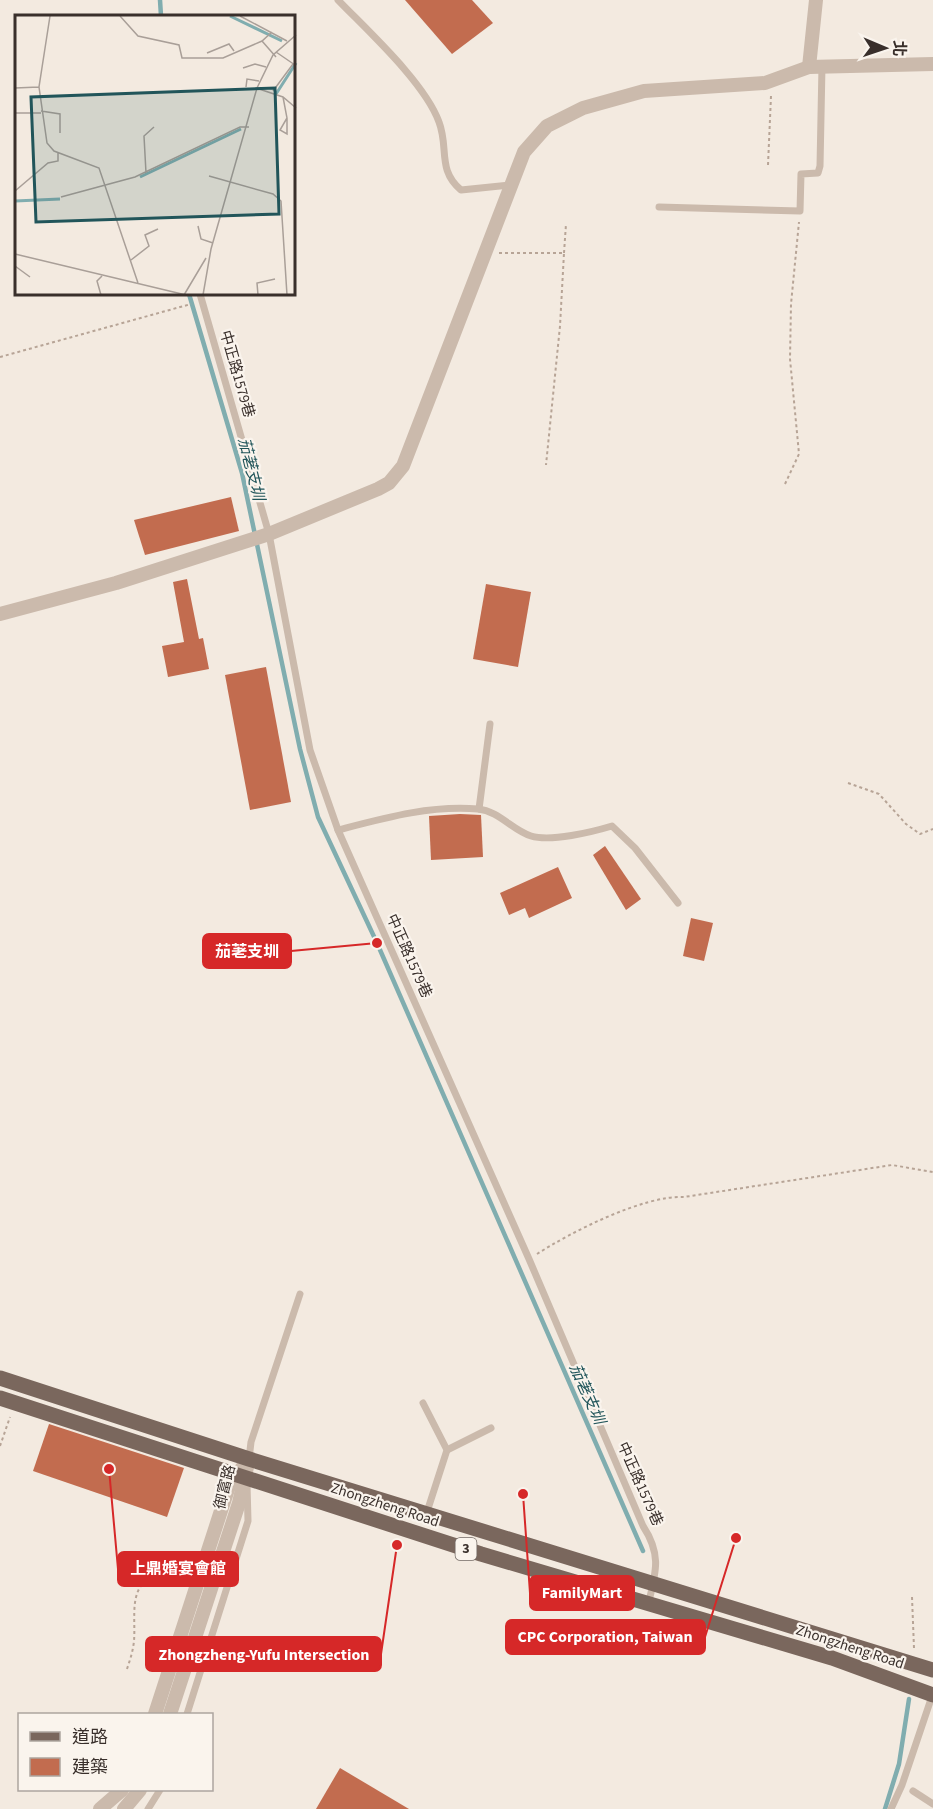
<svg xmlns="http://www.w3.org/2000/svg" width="933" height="1809" viewBox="0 0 933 1809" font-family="'Source Sans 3','Noto Sans TC',sans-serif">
  <rect width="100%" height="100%" fill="#f3eae0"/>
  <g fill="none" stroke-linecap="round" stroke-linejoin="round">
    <g stroke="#80adaf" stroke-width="4.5">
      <path d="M160 0 161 16"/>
      <path d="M189 294 242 473 300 749 318 817 377 943 643 1551"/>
      <path d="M885 1809 899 1764 909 1699"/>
    </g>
  </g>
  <g fill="#c26c4f">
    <path d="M405 0H472L493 23 452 54Z"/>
    <path d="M231 497 239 531 145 555 134 520Z"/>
    <path d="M187 579 199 639 203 638 209 669 168 677 162 646 184 642 173 582Z"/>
    <path d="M486 584 531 592 518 667 473 659Z"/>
    <path d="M266 667 291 802 250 810 225 675Z"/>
    <path d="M460 814 481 815 483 857 431 860 429 816Z"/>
    <path d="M605 846 641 899 626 910 593 855Z"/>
    <path d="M558 867 572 898 529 918 525 908 509 915 500 893Z"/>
    <path d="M691 918 713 923 704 961 683 956Z"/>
    <path d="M49 1424 184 1468 167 1517 33 1471Z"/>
    <path d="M340 1768 409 1809H316Z"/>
  </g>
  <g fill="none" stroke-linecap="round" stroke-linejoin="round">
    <g stroke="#b7a496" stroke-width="2" stroke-dasharray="3 3" stroke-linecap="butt">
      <path d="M768 165 771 96"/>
      <path d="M499 253H564L560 326 546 465"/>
      <path d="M564 253 566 224"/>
      <path d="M0 357 191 304"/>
      <path d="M785 484 799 454 790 359 791 304 799 222"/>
      <path d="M848 783 879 794 906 824 920 834 933 829"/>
      <path d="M537 1254C571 1232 644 1195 684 1197L892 1165 933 1172"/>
      <path d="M0 1446 10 1417"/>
      <path d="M912 1597 914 1648"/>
      <path d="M127 1669C130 1660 133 1651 134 1641 136 1615 127 1585 158 1573L184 1580"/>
    </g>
    <g stroke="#cbbaac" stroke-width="7">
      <path d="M338 0C368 31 425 83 439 122 449 148 437 170 461 190L510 185"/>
      <path d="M659 207 800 211 801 174 818 173 820 166 822 66"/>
      <path d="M200 294 269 534 310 750 338 830 529 1259 643 1526C662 1555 656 1572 648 1605"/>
      <path d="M479 809 490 724"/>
      <path d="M338 830C384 818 430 805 478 809 499 811 512 830 531 836 551 842 592 832 612 826L635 848 678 903"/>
      <path d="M423 1403 447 1450 426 1515"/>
      <path d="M447 1450 491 1428"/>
      <path d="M249 1459 251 1442 300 1294"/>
      <path d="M187 1714 248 1521 247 1484"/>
      <path d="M913 1791 933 1804"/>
      <path d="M148 1809 160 1790"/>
      <path d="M891 1809 902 1785 932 1696"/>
    </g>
    <g stroke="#cbbaac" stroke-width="14">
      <path d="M809 67 816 0"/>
      <path d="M0 614 116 583 269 534 378 489 389 483 403 466 524 152 547 126 583 108 644 91 765 83 809 67 933 64"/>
      <path d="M155 1714 230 1483 249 1459"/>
      <path d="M170 1714 239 1503 247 1467"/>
      <path d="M100 1809 122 1790"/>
      <path d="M124 1809 140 1790"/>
    </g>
    <g stroke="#7a675d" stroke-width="15">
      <path d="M0 1378 249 1459 933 1670"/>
      <path d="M0 1398 481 1554 832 1658 933 1695"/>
    </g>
  </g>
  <g text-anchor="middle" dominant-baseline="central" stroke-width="4.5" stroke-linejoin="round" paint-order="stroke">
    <rect fill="#faf4ed" stroke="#736a65" stroke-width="1.5" x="455.5" y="1538" width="21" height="22" rx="4.5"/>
    <g font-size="14" font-weight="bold" fill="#392f2b">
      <text x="466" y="1549">3</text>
    </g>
    <g font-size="15" fill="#392f2b" stroke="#faf4ed">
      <text transform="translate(237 374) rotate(74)">中正路1579巷</text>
      <text transform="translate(409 956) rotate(66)">中正路1579巷</text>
      <text transform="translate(640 1484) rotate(66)">中正路1579巷</text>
      <text transform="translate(225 1487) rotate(-76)">御富路</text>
      <text transform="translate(385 1505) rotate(18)">Zhongzheng Road</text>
      <text transform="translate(850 1647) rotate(18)">Zhongzheng Road</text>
    </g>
    <g font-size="16" font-style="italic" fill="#21555a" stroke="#faf4ed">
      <text transform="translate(251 469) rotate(76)">茄荖支圳</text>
      <text transform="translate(587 1394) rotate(66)">茄荖支圳</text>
    </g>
  </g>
  <g transform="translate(15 15)">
    <rect width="280" height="280" fill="#f3eae0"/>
    <path fill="none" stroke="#80adaf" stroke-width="3" d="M215 1 267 26M261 79 281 48M125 162 226 114M0 186 45 184"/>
    <path fill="none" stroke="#a99f98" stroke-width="1.5" d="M35 1 24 72 32 128 39 136 84 153 123 268M105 1 123 21 164 30 167 43H208L247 26 257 17M225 1 272 26M247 26 261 42M261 37 280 50M192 38 214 29 219 36M228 53 240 49 251 52M231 72 232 64 244 66M0 73 24 72M244 74 268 82 281 93M258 76 278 49M268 82 272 103 265 115 272 119V103M26 96 45 99V118M0 98H26M131 158 129 121 139 112M194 161 258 179 266 186 272 280M0 176 33 148 43 146V138M46 182 120 162 225 112H234M183 211 186 224 198 228M0 239 171 280M116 245 134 231 130 220 143 214M0 251 15 262M86 280 82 266 87 261M169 280 191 243M188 280 196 234 242 73 258 40 281 20M243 280 242 268 260 264"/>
    <path fill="#21555a" fill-opacity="0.15" stroke="#21555a" stroke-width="3" d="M260 73 264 199 21 207 16 82Z"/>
    <rect width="280" height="280" fill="none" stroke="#392f2b" stroke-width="3"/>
  </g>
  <path fill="none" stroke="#d62828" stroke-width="2" d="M377 943L291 951M109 1469L118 1569M523 1494L530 1593M736 1538L705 1637M397 1545L381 1654"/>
  <g fill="#d62828" stroke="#faf4ed" stroke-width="2">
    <circle cx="377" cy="943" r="6"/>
    <circle cx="109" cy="1469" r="6"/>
    <circle cx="523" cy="1494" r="6"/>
    <circle cx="736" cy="1538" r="6"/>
    <circle cx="397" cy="1545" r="6"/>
  </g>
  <g fill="#d62828" stroke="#d62828" stroke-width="2">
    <rect x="203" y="934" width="88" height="34" rx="6"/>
    <rect x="118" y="1552" width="120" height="34" rx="6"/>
    <rect x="530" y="1576" width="104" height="34" rx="6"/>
    <rect x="506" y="1620" width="199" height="34" rx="6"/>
    <rect x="146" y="1637" width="235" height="34" rx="6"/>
  </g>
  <g font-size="16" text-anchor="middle" font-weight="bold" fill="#fff">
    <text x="247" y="957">茄荖支圳</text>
    <text x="178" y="1574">上鼎婚宴會館</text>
    <text x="582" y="1598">FamilyMart</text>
    <text x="605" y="1642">CPC Corporation, Taiwan</text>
    <text x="264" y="1660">Zhongzheng-Yufu Intersection</text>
  </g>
  <rect x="18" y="1713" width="195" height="78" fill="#faf4ed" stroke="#ada59f" stroke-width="1.5"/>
  <rect x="30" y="1732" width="30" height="9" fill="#7a675d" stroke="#ada59f" stroke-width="1.5"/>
  <text x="72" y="1743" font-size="18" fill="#392f2b">道路</text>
  <rect x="30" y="1758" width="30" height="18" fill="#c26c4f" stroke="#ada59f" stroke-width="1.5"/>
  <text x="72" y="1773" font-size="18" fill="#392f2b">建築</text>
  <g transform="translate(885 48) rotate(92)" stroke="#faf4ed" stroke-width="4.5" paint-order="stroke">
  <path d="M0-4.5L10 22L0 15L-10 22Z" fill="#392f2b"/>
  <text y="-9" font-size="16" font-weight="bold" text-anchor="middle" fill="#392f2b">北</text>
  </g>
</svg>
